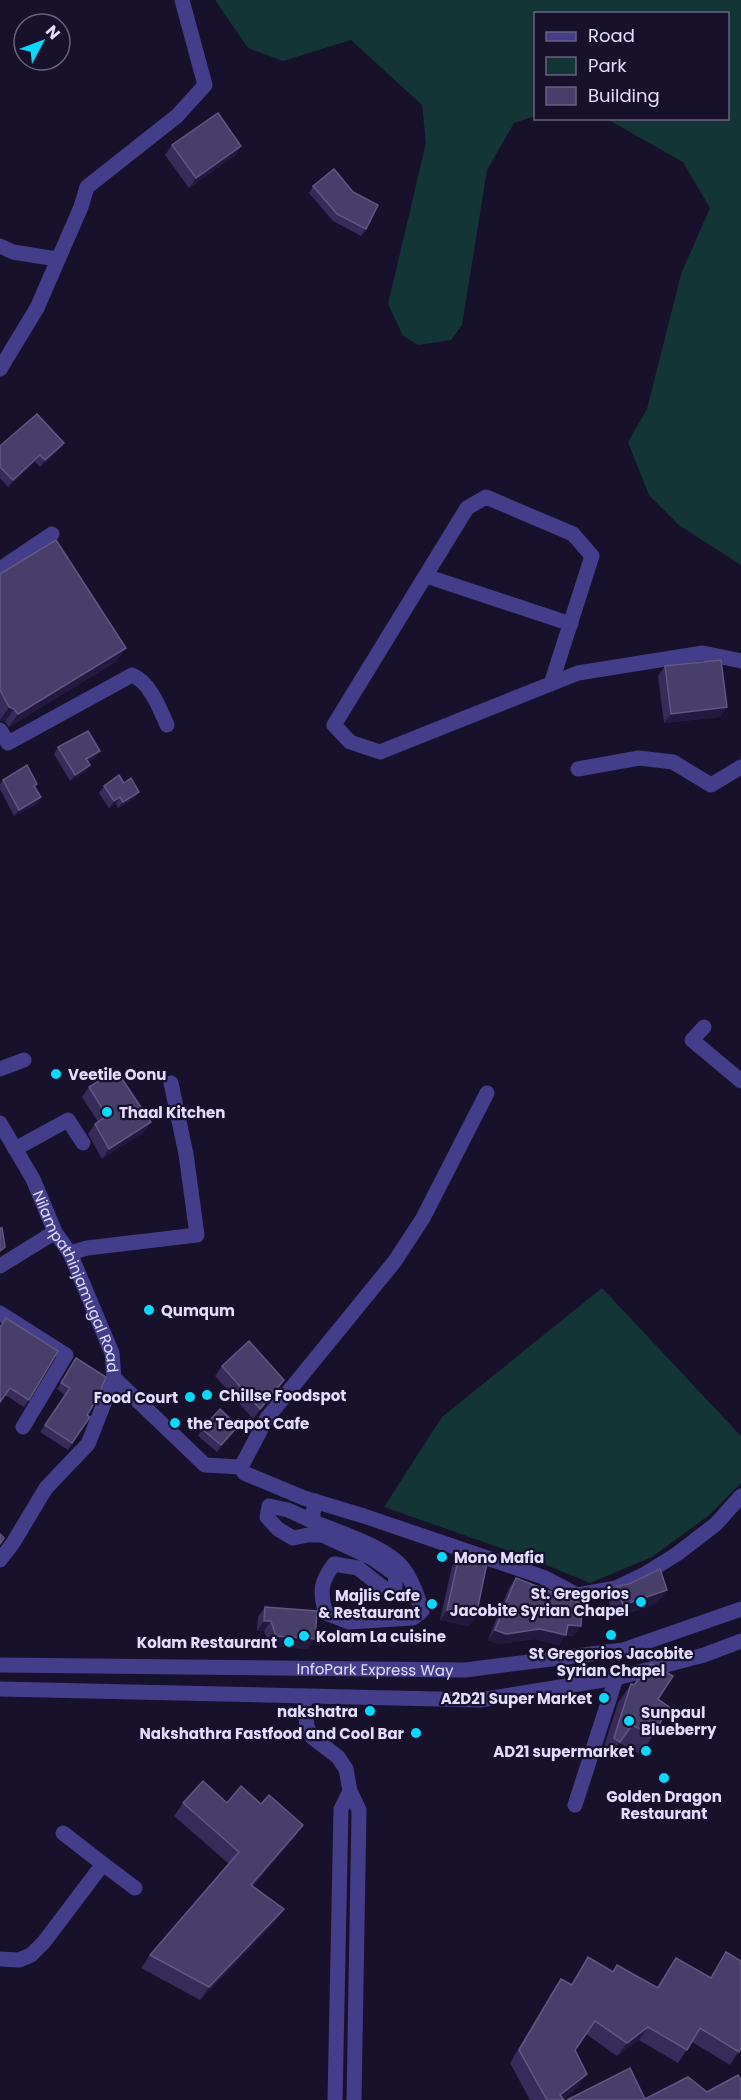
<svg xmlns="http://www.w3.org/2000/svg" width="741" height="2100" viewBox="0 0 741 2100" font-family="Poppins,sans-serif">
  <rect width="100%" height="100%" fill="#17112b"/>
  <g fill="#143535">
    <path d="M215 0H741V565L680 526 649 495 628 442 647 409 681 274 710 208 683 162 607 119 728 118V14H536L535 116 514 123 487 170 462 325 451 340 418 345 403 336 388 304 426 143 422 105 351 40 283 61 248 48Z"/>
    <path d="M602 1288 741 1436V1483L708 1516 652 1557 590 1583 532 1559 384 1507 442 1417Z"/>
  </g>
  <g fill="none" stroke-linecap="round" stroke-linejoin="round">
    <g stroke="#443d89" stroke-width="15">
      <path d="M0 246 13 252 57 259"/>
      <path d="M0 369 37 308 81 207 87 187 177 116 205 85 182 0"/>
      <path d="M0 569 52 534"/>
      <path d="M426 576 571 624"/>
      <path d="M551 684 592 556 573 534 486 497 467 508 334 725 350 742 380 752 578 673 703 653 741 661"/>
      <path d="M0 730 8 743 132 675C150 682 160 709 167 725"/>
      <path d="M578 769 639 758 673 762 711 785 741 767"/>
      <path d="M704 1027 692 1040 741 1081"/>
      <path d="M0 1069 24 1060"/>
      <path d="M487 1093 423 1218 395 1261 267 1418 241 1467 244 1473 304 1498 364 1516 543 1577 577 1595 616 1588 645 1574 677 1554 716 1524 741 1496"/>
      <path id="s1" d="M0 1123 33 1179 55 1232 70 1253 112 1353 114 1378 88 1444 46 1488 13 1543 0 1560"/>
      <path d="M15 1149 68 1120 83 1143"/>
      <path d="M70 1253 87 1248 197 1235 186 1154 171 1083"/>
      <path d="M0 1266 55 1232"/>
      <path d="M0 1313 66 1355 23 1427"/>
      <path d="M114 1378 205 1465 241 1467"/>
      <path d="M312 1521 288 1510 269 1506 267 1517 278 1529 293 1538 308 1535H322L372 1558 396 1575 395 1587 386 1590 358 1568 334 1564C321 1581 319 1592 326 1613L349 1622 413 1618 422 1611C418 1597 412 1580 403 1568 386 1546 337 1532 312 1521L315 1501"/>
      <path id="s2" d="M0 1665 465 1670 623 1650 741 1609"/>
      <path d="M0 1689 480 1700 616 1678 704 1655 741 1641"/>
      <path d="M303 1696 307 1726 312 1737 338 1757 346 1769 350 1791 359 1810 354 2100"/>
      <path d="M575 1805 616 1678"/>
      <path d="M63 1833 103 1864"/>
      <path d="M0 1959 19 1960 31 1955 44 1942 103 1864 135 1888"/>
      <path d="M335 2100 341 1809 350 1791"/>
    </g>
  </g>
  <g fill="#362b59">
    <path d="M172 145 241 146 234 156 189 188 165 155Z"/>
    <path d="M313 186 366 229 361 236 333 221 309 193Z"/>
    <path d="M64 443 59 450 40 467 35 462 8 487 0 478V446Z"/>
    <path d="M0 574 117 661 9 727 5 722 0 720Z"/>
    <path d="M665 666 727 707 720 717 664 723 658 676Z"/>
    <path d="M58 747 100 751 95 758 88 762 90 765 85 772 70 781 54 754Z"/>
    <path d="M3 780 37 784 35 787 41 797 37 804 14 816 0 789V784Z"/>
    <path d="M124 783 139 792 135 798 118 808 116 804 109 808 99 793 104 786Z"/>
    <path d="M89 1087 151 1122 144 1132 102 1159 88 1134 95 1124 98 1122 82 1097Z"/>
    <path d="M0 1327 29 1400 24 1407 5 1395Z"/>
    <path d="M76 1358 87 1415 90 1417 68 1450 40 1432 65 1395 57 1389Z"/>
    <path d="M222 1366 277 1390 253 1419 215 1376Z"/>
    <path d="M202 1429 234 1432 217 1452 198 1436Z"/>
    <path d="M459 1556 476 1616 469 1626 440 1620 452 1566Z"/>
    <path d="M516 1578 574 1636 565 1635 559 1645 534 1639 499 1644 488 1640 509 1588Z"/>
    <path d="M617 1586 658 1603 614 1618 608 1599Z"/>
    <path d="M265 1607 308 1649 269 1646 264 1631H257L258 1617Z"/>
    <path d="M631 1684 658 1699 653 1736 640 1754 619 1743 607 1760 601 1756 618 1703Z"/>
    <path d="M183 1803H227L261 1804 303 1825 294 1838 253 1886 275 1922 200 2000 141 1968 150 1955 229 1864 174 1816Z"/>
    <path d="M726 1952 741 2048 730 2065 692 2042 678 2063 639 2040 617 2056 586 2034 575 2050 578 2087 563 2099 564 2100H530L510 2063 552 1992 561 1979 571 1984 588 1957 613 1972 617 1965 656 1988 676 1958 710 1978Z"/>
  </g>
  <g fill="#22193f">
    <path d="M241 146 234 156 189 188 196 178Z"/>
    <path d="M64 443 59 450 40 467 45 460Z"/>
    <path d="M40 455 35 462 8 487 13 480Z"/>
    <path d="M126 648 117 661 9 727 18 714Z"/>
    <path d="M9 707 14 709 5 722 0 720Z"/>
    <path d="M727 707 720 717 664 723 671 714Z"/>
    <path d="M100 751 95 758 82 766 86 759Z"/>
    <path d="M90 765 85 772 70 781 75 775Z"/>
    <path d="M139 792 135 798 118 808 123 802Z"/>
    <path d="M41 797 37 804 14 816 19 810Z"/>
    <path d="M120 797 116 804 109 808 114 801Z"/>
    <path d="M151 1122 144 1132 102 1159 109 1149Z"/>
    <path d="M284 1380 277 1390 253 1419 260 1409Z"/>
    <path d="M238 1426 234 1432 217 1452 221 1445Z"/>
    <path d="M667 1590 658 1603 614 1618 623 1605Z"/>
    <path d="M447 1610 476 1616 469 1626 440 1620Z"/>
    <path d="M264 1621H271L264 1631H257Z"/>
    <path d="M568 1625 581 1626 574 1636 565 1635 559 1645 534 1639 499 1644 488 1640 495 1630Z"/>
    <path d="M276 1636 315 1639 308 1649 269 1646Z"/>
    <path d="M303 1825 294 1838 242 1898 251 1885Z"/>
    <path d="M284 1909 275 1922 200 2000 209 1987Z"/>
    <path d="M648 2027 639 2040 617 2056 627 2043Z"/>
    <path d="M587 2074 578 2087 561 2100 560 2095Z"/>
  </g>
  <g fill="#483e6a" stroke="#605782" stroke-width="1.5">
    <path d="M218 113 241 146 196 178 172 145Z"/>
    <path d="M334 169 353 192 378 205 366 229 337 214 313 186Z"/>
    <path d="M37 414 64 443 45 460 40 455 13 480 0 467V446Z"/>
    <path d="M56 540 126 648 18 714 14 709 9 707 0 690V574Z"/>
    <path d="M721 660 727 707 671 714 665 666Z"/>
    <path d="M88 731 100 751 86 759 90 765 75 775 58 747Z"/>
    <path d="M27 765 37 784 34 786 41 797 19 810 3 780Z"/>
    <path d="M119 775 124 783 131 778 139 792 123 802 120 797 114 801 104 786Z"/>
    <path d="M116 1070 151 1122 109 1149 95 1124 107 1116 89 1087Z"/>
    <path d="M0 1228H2L5 1247 0 1251Z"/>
    <path d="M6 1318 58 1351 29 1400 10 1388 0 1402V1327Z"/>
    <path d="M249 1341 284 1380 260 1409 222 1366Z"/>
    <path d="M76 1358 106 1377 97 1399 87 1415 90 1417 72 1443 45 1425 70 1388 61 1383Z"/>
    <path d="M220 1409 238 1426 221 1445 202 1429Z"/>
    <path d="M0 1534 4 1538 0 1544Z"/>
    <path d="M459 1556 487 1563 476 1616 447 1610Z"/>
    <path d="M660 1569 667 1590 623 1605 617 1586 629 1584Z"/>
    <path d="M516 1578 582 1604 581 1626 568 1625 566 1635 540 1629 506 1634 495 1630Z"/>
    <path d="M265 1607 317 1611 315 1639 276 1636 271 1621H264Z"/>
    <path d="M652 1664 673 1676 658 1699 669 1707 653 1736 632 1725 620 1742 614 1738 631 1684 634 1685 649 1665Z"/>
    <path d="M203 1781 227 1803 241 1786 261 1804 269 1795 303 1825 251 1885 284 1909 209 1987 150 1955 239 1852 183 1803Z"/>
    <path d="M726 1952 741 1961V2048L739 2052 700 2028 687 2050 648 2027 627 2043 595 2021 575 2050 587 2074 560 2095 564 2100H547L519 2050 561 1979 572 1985 588 1957 613 1972 617 1965 658 1988 676 1958 711 1978Z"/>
    <path d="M630 2068 645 2099 688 2077 707 2092 738 2075 741 2080V2100H567Z"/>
  </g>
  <g fill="#0ad8fc" stroke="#17112b" stroke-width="2">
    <circle cx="56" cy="1074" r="6"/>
    <circle cx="107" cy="1112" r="6"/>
    <circle cx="149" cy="1310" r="6"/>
    <circle cx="207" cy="1395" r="6"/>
    <circle cx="190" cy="1397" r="6"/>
    <circle cx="175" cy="1423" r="6"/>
    <circle cx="442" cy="1557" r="6"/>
    <circle cx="641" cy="1602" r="6"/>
    <circle cx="432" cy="1604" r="6"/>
    <circle cx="611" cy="1635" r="6"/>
    <circle cx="304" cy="1636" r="6"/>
    <circle cx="289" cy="1642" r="6"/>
    <circle cx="604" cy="1698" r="6"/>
    <circle cx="370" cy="1711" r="6"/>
    <circle cx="629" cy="1721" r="6"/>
    <circle cx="416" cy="1733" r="6"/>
    <circle cx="646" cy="1751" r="6"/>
    <circle cx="664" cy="1778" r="6"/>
  </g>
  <g text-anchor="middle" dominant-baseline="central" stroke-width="4.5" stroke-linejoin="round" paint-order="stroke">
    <g font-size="15" font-weight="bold" fill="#e2dcff" stroke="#17112b" text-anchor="start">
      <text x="68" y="1074">Veetile Oonu</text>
      <text x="119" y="1112">Thaal Kitchen</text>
      <text x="161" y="1310">Qumqum</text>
      <text x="219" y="1395">Chillse Foodspot</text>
      <text x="178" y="1397" text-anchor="end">Food Court</text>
      <text x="187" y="1423">the Teapot Cafe</text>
      <text x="454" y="1557">Mono Mafia</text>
      <text x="629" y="1593" text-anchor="end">St. Gregorios<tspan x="629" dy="17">Jacobite Syrian Chapel</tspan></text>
      <text x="420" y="1595" text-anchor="end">Majlis Cafe<tspan x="420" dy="17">&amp; Restaurant</tspan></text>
      <text x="316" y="1636">Kolam La cuisine</text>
      <text x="277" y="1642" text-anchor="end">Kolam Restaurant</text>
      <text x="611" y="1653" text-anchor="middle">St Gregorios Jacobite<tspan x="611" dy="17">Syrian Chapel</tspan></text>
      <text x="592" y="1698" text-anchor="end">A2D21 Super Market</text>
      <text x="358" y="1711" text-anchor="end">nakshatra</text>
      <text x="641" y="1712">Sunpaul<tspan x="641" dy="17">Blueberry</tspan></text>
      <text x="404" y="1733" text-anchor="end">Nakshathra Fastfood and Cool Bar</text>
      <text x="634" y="1751" text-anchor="end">AD21 supermarket</text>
      <text x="664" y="1796" text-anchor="middle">Golden Dragon<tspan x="664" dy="17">Restaurant</tspan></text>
    </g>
    <g font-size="15" fill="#e2dcff" stroke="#17112b">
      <text stroke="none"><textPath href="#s1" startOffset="177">Nilampathinjamugal Road</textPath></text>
      <text stroke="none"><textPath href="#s2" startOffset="375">InfoPark Express Way</textPath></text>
    </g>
  </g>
  <rect x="534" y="12" width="195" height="108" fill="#17112b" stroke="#686280" stroke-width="1.5"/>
  <rect x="546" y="32" width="30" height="9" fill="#443d89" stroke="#686280" stroke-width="1.5"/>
  <text x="588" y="42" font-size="18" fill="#e2dcff">Road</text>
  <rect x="546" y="57" width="30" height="18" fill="#143535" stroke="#686280" stroke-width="1.5"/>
  <text x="588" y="72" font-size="18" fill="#e2dcff">Park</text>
  <rect x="546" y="87" width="30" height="18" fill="#483e6a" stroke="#686280" stroke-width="1.5"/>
  <text x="588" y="102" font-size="18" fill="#e2dcff">Building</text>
  <g transform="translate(42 42) rotate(49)"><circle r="28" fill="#17112b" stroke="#686280" stroke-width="1.5"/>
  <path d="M0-4.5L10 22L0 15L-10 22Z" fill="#0ad8fc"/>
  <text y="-9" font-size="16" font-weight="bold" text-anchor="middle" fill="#e2dcff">N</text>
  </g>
</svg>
